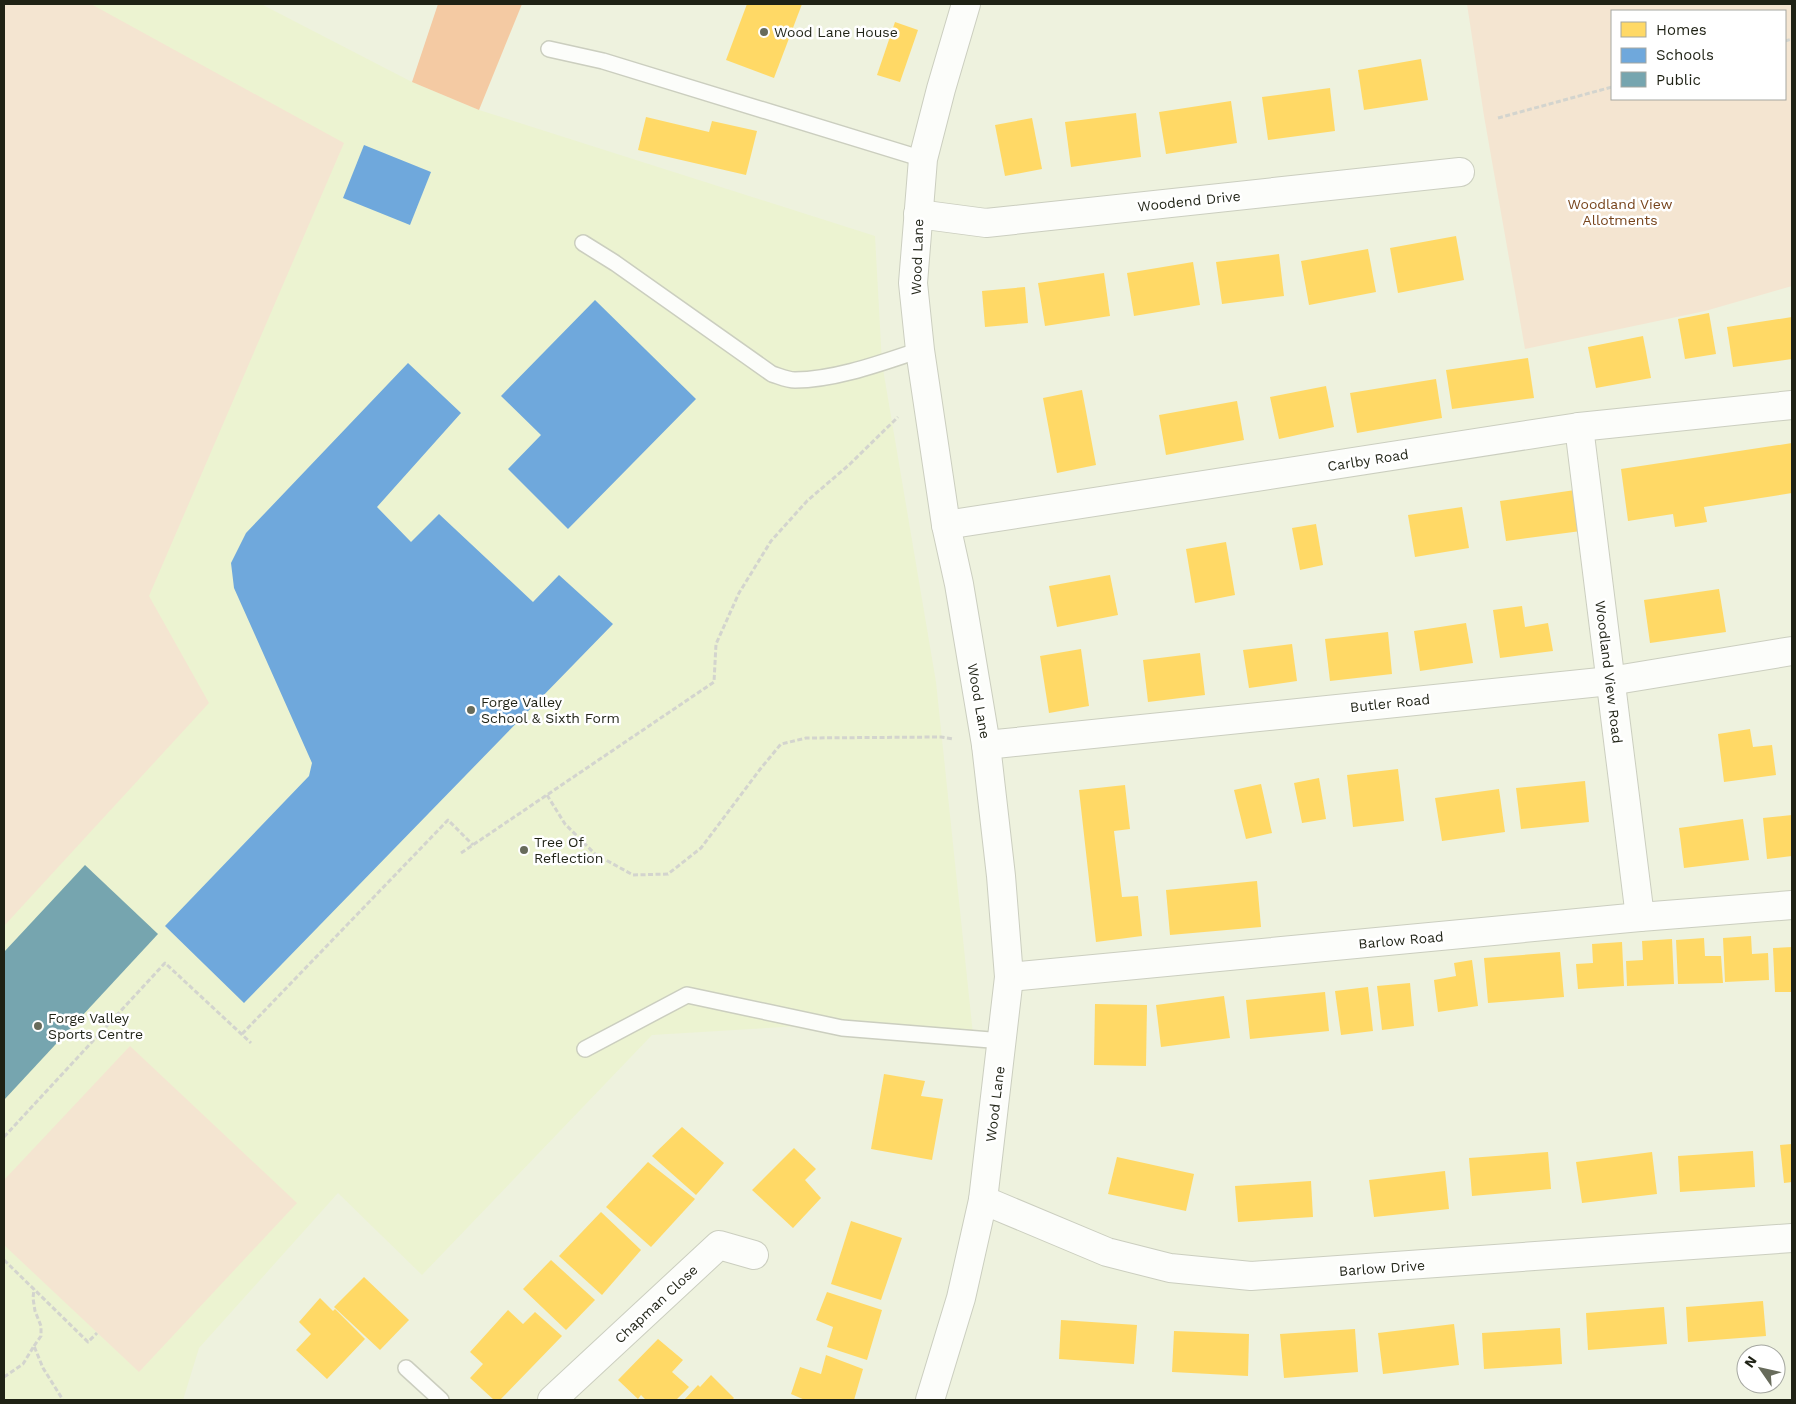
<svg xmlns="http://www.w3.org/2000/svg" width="1796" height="1404" viewBox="0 0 1796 1404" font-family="'Work Sans',sans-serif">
  <rect width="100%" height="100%" fill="#eef2de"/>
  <path fill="#ecf3d1" d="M4 4H261L412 82 479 110 875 236 882 363 936 682 974 1044 815 1025 652 1035 422 1275 338 1193 199 1348 183 1400H4Z"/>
  <g fill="#f4e5d1" fill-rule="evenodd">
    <path d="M4 4H91L344 143 149 596 209 703 4 926Z"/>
    <path d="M1467 4H1792V286L1705 311 1525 349 1484 116ZM1612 11H1785V99H1612Z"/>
    <path d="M130 1046 297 1203 139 1372 4 1245V1180Z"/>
  </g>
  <path fill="#f4caa3" d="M438 4H522L479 110 412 82Z"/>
  <g fill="#ffd966">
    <path d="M747 4H802L774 78 726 60Z"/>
    <path d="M895 22 918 30 900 82 877 75Z"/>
    <path d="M1421 59 1428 100 1364 110 1358 70Z"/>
    <path d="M1330 88 1335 131 1268 140 1262 97Z"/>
    <path d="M1231 101 1237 143 1166 154 1159 112Z"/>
    <path d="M1136 113 1141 157 1071 167 1065 122Z"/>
    <path d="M646 117 709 132 712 121 757 131 746 175 638 150Z"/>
    <path d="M1032 118 1042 169 1005 176 995 125Z"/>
    <path d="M1456 236 1464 280 1398 293 1390 248Z"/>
    <path d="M1368 249 1376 292 1309 305 1301 261Z"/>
    <path d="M1279 254 1284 296 1222 304 1216 262Z"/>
    <path d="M1193 262 1200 305 1134 316 1127 273Z"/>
    <path d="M1104 273 1110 316 1045 326 1038 283Z"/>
    <path d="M1025 287 1028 323 985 327 982 291Z"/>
    <path d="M1709 313 1716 354 1685 359 1678 319Z"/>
    <path d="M1792 317V359L1733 367 1727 327Z"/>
    <path d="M1643 336 1651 378 1596 388 1588 347Z"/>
    <path d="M1528 358 1534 398 1452 409 1446 370Z"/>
    <path d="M1436 379 1442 418 1357 433 1350 393Z"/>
    <path d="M1326 386 1334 427 1279 439 1270 397Z"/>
    <path d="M1082 390 1096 465 1057 473 1043 398Z"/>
    <path d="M1237 401 1244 440 1166 455 1159 415Z"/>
    <path d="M1792 443V493L1704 507 1707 522 1675 527 1673 514 1628 521 1621 469Z"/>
    <path d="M1575 490 1581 531 1506 541 1500 501Z"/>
    <path d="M1462 507 1469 548 1415 557 1408 515Z"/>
    <path d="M1316 524 1323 565 1300 570 1292 528Z"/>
    <path d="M1226 542 1235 595 1195 603 1186 549Z"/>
    <path d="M1110 575 1118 615 1057 627 1049 586Z"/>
    <path d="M1719 589 1726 632 1650 643 1644 600Z"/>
    <path d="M1522 606 1525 627 1548 623 1553 651 1500 658 1493 610Z"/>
    <path d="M1466 623 1473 663 1420 671 1414 631Z"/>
    <path d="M1388 632 1392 674 1330 681 1325 639Z"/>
    <path d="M1292 644 1297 681 1249 688 1243 650Z"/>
    <path d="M1081 649 1089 706 1049 713 1040 656Z"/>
    <path d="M1200 653 1205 695 1148 702 1143 660Z"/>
    <path d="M1750 729 1753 747 1772 745 1776 775 1724 782 1718 734Z"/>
    <path d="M1398 769 1404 821 1353 827 1347 775Z"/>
    <path d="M1319 778 1326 819 1302 823 1294 783Z"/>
    <path d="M1585 781 1589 822 1521 829 1516 788Z"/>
    <path d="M1261 784 1272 833 1246 839 1234 790Z"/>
    <path d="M1125 785 1130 829 1114 831 1122 897 1138 896 1142 936 1096 942 1079 790Z"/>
    <path d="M1499 789 1505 832 1442 841 1435 798Z"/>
    <path d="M1792 815V856L1767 859 1763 818Z"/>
    <path d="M1743 819 1749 860 1684 868 1679 828Z"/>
    <path d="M1257 881 1261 927 1170 935 1166 890Z"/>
    <path d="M1751 936 1752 954 1768 953 1769 980 1725 982 1723 938Z"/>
    <path d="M1704 938 1705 956H1721L1723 983 1678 984 1676 940Z"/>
    <path d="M1672 939 1674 984 1627 986 1626 961 1643 960 1642 941Z"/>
    <path d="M1622 942 1624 986 1578 989 1576 964 1593 963 1592 944Z"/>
    <path d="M1792 947V992H1775L1773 948Z"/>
    <path d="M1560 952 1564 997 1488 1003 1484 958Z"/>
    <path d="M1472 960 1478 1006 1438 1012 1434 980 1456 976 1454 963Z"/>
    <path d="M1410 983 1414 1026 1382 1030 1377 986Z"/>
    <path d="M1368 987 1373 1031 1341 1035 1335 991Z"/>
    <path d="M1325 992 1329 1031 1250 1039 1246 1000Z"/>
    <path d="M1224 996 1230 1038 1161 1047 1156 1005Z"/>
    <path d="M1095 1004 1147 1005 1146 1066 1094 1065Z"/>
    <path d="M884 1074 925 1081 921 1096 943 1099 932 1160 871 1149Z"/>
    <path d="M682 1127 724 1163 696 1195 652 1156Z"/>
    <path d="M1792 1144V1182L1784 1183 1780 1145Z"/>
    <path d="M794 1148 816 1169 805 1180 821 1198 793 1228 752 1190Z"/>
    <path d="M1753 1151 1755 1187 1680 1192 1678 1156Z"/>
    <path d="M1548 1152 1551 1189 1472 1196 1469 1158Z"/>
    <path d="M1652 1152 1657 1194 1582 1203 1576 1162Z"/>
    <path d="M1117 1157 1194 1174 1186 1211 1108 1194Z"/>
    <path d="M648 1162 695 1199 651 1247 606 1207Z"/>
    <path d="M1445 1171 1449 1209 1374 1217 1369 1180Z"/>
    <path d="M1311 1181 1313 1217 1238 1222 1235 1186Z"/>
    <path d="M601 1212 641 1250 602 1295 559 1256Z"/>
    <path d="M851 1221 902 1238 881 1300 831 1284Z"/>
    <path d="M551 1260 595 1300 566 1330 523 1289Z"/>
    <path d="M364 1277 409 1320 380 1350 334 1307Z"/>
    <path d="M827 1292 882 1310 867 1360 827 1347 833 1327 816 1320Z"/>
    <path d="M320 1298 333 1311 335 1309 365 1339 327 1379 296 1350 311 1334 299 1322Z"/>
    <path d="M1763 1301 1766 1336 1688 1342 1686 1307Z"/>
    <path d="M1664 1307 1667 1344 1588 1350 1586 1313Z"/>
    <path d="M508 1310 523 1324 535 1312 562 1336 500 1400H494L470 1378 483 1364 470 1352Z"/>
    <path d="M1061 1320 1137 1325 1134 1364 1059 1359Z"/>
    <path d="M1454 1324 1459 1365 1383 1374 1378 1333Z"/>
    <path d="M1560 1328 1562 1364 1484 1369 1482 1333Z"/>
    <path d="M1355 1329 1358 1372 1284 1378 1280 1334Z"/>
    <path d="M1174 1331 1249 1334 1248 1376 1172 1372Z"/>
    <path d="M658 1339 683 1360 672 1372 689 1387 676 1400H646L641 1395 638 1399 618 1380Z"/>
    <path d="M826 1355 863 1369 854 1400H805L791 1394 800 1367 821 1374Z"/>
    <path d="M711 1375 734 1398 732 1400H684L698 1385 700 1387Z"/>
  </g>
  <g fill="#6fa8dc">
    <path d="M364 145 431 172 410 225 343 198Z"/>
    <path d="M595 300 696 399 568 529 508 469 541 435 501 396Z"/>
    <path d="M408 363 461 413 377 507 411 542 439 514 533 602 559 575 613 624 244 1003 165 926 309 776 312 763 234 588 231 563 246 533Z"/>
  </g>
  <path fill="#76a5af" d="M85 865 158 934 4 1100V952Z"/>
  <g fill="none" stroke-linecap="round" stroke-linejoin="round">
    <defs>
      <g id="service">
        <path d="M549 49 603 61 923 159"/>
        <path d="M583 243 615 263 772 374C779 376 787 380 795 380 835 380 881 363 920 350"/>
        <path d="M585 1049 687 995 842 1028 1003 1041"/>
        <path d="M406 1368 441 1400"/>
      </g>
      <g id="minor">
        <path d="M918 214 986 223 1460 172"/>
        <path d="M1579 427 1640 917"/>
        <path d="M946 525 1579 427 1792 405"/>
        <path d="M986 745 1610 681 1792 651"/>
        <path d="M1009 977 1640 917 1792 905"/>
        <path d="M983 1200 1107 1252 1170 1268 1251 1276 1792 1238"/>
        <path d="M552 1400 719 1245 754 1255"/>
        <path d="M930 1400 961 1298 983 1200 1009 977 1001 876 986 745 959 584 946 525 920 350 913 283 923 159 941 89 966 4"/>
      </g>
    </defs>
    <use href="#service" stroke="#cbcebf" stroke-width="18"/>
    <use href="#minor" stroke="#cbcebf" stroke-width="30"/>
    <g stroke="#d3d4ce" stroke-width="3" stroke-dasharray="5 2.5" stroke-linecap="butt">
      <path d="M1785 41 1792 39"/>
      <path d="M1498 118 1612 87"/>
      <path d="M547 795 565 824 595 854 633 875 668 874 701 848 761 768 781 744 806 738 941 737 953 739"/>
      <path d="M461 853 714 682 716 644 739 593 771 541 807 501 850 464 898 417"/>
      <path d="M242 1034 448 820 473 845"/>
      <path d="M4 1137 165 963 251 1043"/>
      <path d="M4 1260 88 1342 97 1333"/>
      <path d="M34 1346 41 1336V1326L35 1311 33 1298 34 1289"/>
      <path d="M4 1377 23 1364 34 1346 43 1368 63 1400"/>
    </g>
    <use href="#service" stroke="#fcfdfa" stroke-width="15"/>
    <use href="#minor" stroke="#fcfdfa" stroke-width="28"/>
  </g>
  <g fill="#676b5b" stroke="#fff" stroke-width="2">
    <circle cx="764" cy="32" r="5"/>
    <circle cx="471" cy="710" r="5"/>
    <circle cx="524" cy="850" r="5"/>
    <circle cx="38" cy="1026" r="5"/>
  </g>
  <g text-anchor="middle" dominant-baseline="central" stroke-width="5" stroke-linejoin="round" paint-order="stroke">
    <g font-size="14" fill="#1f2215" stroke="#fff" text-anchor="start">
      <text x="774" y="32">Wood Lane House</text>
      <text x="481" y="702">Forge Valley<tspan x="481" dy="16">School &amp; Sixth Form</tspan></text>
      <text x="534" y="842">Tree Of<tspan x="534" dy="16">Reflection</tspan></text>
      <text x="48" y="1018">Forge Valley<tspan x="48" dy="16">Sports Centre</tspan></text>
    </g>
    <g font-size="14" fill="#1f2215" stroke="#fff">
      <text transform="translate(1189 201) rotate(-6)">Woodend Drive</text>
      <text transform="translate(917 257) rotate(-88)">Wood Lane</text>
      <text transform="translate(1368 460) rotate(-9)">Carlby Road</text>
      <text transform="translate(1609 672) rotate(83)">Woodland View Road</text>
      <text transform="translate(979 701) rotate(80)">Wood Lane</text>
      <text transform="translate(1390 703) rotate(-6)">Butler Road</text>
      <text transform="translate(1401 940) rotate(-5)">Barlow Road</text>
      <text transform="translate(995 1104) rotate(-83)">Wood Lane</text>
      <text transform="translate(1382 1268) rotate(-4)">Barlow Drive</text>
      <text transform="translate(656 1304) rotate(-43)">Chapman Close</text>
    </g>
    <g font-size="14" fill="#77441c" stroke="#fff">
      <text x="1620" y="204">Woodland View<tspan x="1620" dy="16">Allotments</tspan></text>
    </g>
  </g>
  <rect width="1796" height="1404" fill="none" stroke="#1f2215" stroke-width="10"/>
  <rect x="1611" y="10" width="175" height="90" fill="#ffffff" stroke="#a5a7a1"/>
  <rect x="1621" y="22" width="25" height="15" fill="#ffd966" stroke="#a5a7a1"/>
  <text x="1656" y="35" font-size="15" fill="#1f2215">Homes</text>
  <rect x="1621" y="48" width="25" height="15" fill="#6fa8dc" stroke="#a5a7a1"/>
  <text x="1656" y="60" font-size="15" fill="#1f2215">Schools</text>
  <rect x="1621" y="72" width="25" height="15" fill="#76a5af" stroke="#a5a7a1"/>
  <text x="1656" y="85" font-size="15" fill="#1f2215">Public</text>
  <g transform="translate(1761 1369) rotate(304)"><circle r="24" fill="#ffffff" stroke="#a5a7a1"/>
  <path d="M0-4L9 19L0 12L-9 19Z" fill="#676b5b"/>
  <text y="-8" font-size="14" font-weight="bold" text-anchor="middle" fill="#1f2215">N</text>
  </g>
</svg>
